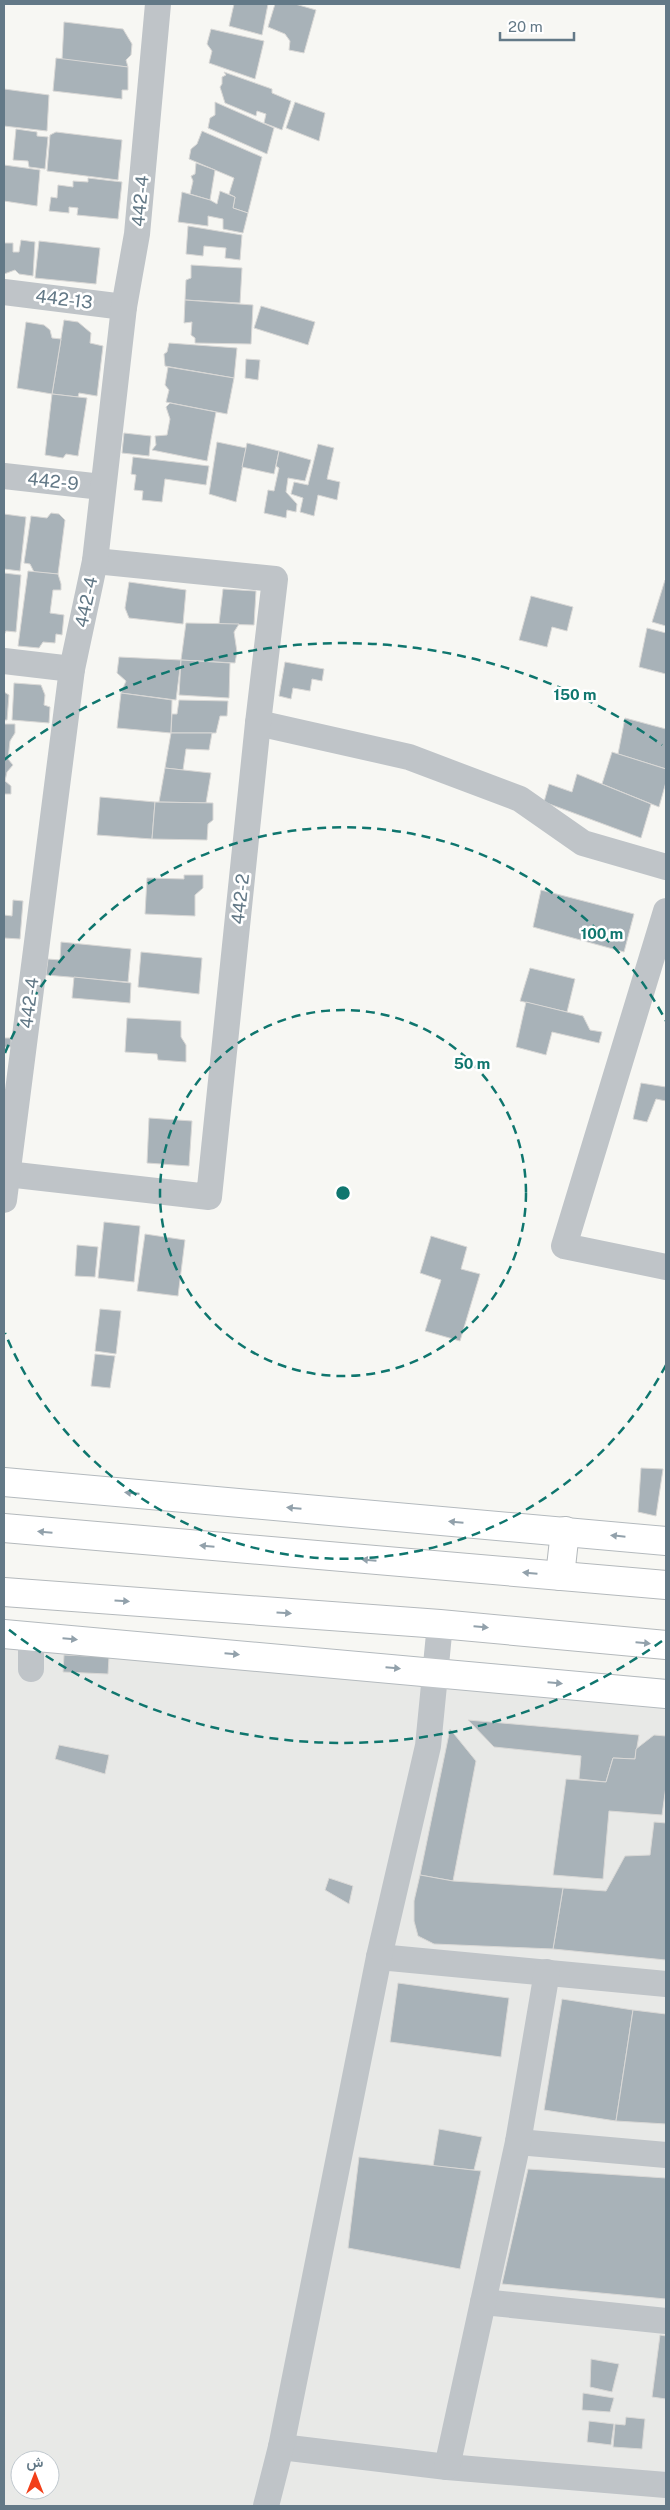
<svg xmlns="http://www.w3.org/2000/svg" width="670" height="2510" viewBox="0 0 670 2510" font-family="'Public Sans',Vazirmatn,sans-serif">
  <rect width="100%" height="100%" fill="#f7f7f3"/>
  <path fill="#e8e9e7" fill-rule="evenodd" d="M4 1620 666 1679V2506H4ZM20 2460H50V2490H20Z"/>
  <g fill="#a8b2b8" stroke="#d9d8d6">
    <path d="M234 4H268L262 35 229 26Z"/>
    <path d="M275 4H295L316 10 304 53 289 50 290 41 285 34 268 27Z"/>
    <path d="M64 22 123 29 132 44 131 55 126 60 128 67 62 60Z"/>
    <path d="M211 29 264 41 255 79 209 63 212 51 207 44Z"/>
    <path d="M56 58 128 67V90H122V99L53 91Z"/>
    <path d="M224 72 272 89V93L291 101 282 130 264 123 266 114 257 111 256 116 225 103 220 87 222 84V77L226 75Z"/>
    <path d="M4 89 49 95 47 131 4 126Z"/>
    <path d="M215 102 274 128 267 154 208 128 210 118 215 115Z"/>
    <path d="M295 102 325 113 319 141 286 128Z"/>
    <path d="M16 129 37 132V136L48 137 45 169 29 167 28 161 13 160Z"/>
    <path d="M202 131 262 157 248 213 233 208 235 197 229 194 234 178 189 159 191 149 197 144Z"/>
    <path d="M56 132 122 140 118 180 47 171 50 135Z"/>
    <path d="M196 163 215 170 210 200 190 194 193 181 191 176 195 174Z"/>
    <path d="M4 165 40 170 37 206 4 201Z"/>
    <path d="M88 178 122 182 118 219 77 215 78 208 69 207V213L49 211 51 197 57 198 58 185 73 187V181L88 182Z"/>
    <path d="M220 191 235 197 233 208 248 213 243 233 223 229V219L208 216V226L178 222 182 192 210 200 217 204Z"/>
    <path d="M188 226 242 235 240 260 225 258 226 248 204 246 203 256 186 254Z"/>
    <path d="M21 240 35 242 33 276 19 274 15 270 4 274V243H13V252H19Z"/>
    <path d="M39 241 100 248 96 284 35 278Z"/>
    <path d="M191 265 242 268 240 303 185 300 186 280 191 278Z"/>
    <path d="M185 300 253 305 251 344 195 343V338L191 335 192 322 184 323Z"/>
    <path d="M261 306 315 322 308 345 254 328Z"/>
    <path d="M64 320 78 322 91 333 90 343 103 346 97 396 79 393 78 397 52 394Z"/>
    <path d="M26 322 44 325 50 330 52 338 61 339 52 394 17 388Z"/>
    <path d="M169 343 237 348 234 378 165 366 164 354 167 352Z"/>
    <path d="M246 359 260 360 258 380 245 378Z"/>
    <path d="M168 367 234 378 227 414 166 402 169 390 165 385Z"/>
    <path d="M52 394 87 398 78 456 66 454 63 458 45 455Z"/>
    <path d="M170 403 216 412 207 461 152 450 156 445 155 436 167 435 170 419 166 407Z"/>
    <path d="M124 433 151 436 149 456 122 453Z"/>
    <path d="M217 442 246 448 236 502 209 494Z"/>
    <path d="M247 443 279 451 274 474 242 467Z"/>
    <path d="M318 444 334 448 327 479 340 482 337 500 318 495 314 516 300 512 303 498 291 494 294 482 308 485Z"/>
    <path d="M279 451 311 460 305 481 288 478 286 492 297 504 296 512 287 510 286 518 264 513 268 490 274 491 279 468 276 466Z"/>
    <path d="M133 457 209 466 206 485 165 479 162 502 142 500 143 491 134 490 136 475 131 474Z"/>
    <path d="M51 513 59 514 65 520 58 574 34 572 30 564 24 563 31 516 47 518Z"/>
    <path d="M4 514 26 517 20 571 4 569Z"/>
    <path d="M28 571 58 574 61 584V590H53L50 613 64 615 62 635 56 634 55 643 43 642 39 648 18 646Z"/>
    <path d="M4 573 21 575 16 632 6 631 4 635Z"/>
    <path d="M665 580 666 581V626L652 622Z"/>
    <path d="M129 582 186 590 183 624 129 618 125 608Z"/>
    <path d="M223 589 256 591 254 625 219 624Z"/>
    <path d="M531 596 573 607 567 631 552 627 547 647 519 640Z"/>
    <path d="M186 623 239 624 234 632 237 652 235 663 181 660Z"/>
    <path d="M647 628 666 633V674L639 667Z"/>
    <path d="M119 657 181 660 176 700 121 693 126 681 117 673Z"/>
    <path d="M181 660 230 663 229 698 179 695Z"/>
    <path d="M285 662 324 669 322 681 312 679 310 691 293 688 291 699 279 696Z"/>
    <path d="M14 683 41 685 45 695 44 705 50 707 49 723 12 720Z"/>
    <path d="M4 692 9 695 7 720H4Z"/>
    <path d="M121 693 172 700 171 733 117 728Z"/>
    <path d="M179 700 228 701 227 716H220L216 733H171L172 714H177Z"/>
    <path d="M625 718 666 729V769L618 754Z"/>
    <path d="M4 724H15V733L10 741 8 759 13 765 7 772 5 781 11 786V794H4Z"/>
    <path d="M171 733H212L209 750 186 749 183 770 165 768Z"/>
    <path d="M612 752 666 769V782L659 807 602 784Z"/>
    <path d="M165 768 211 773 206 803 159 802Z"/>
    <path d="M577 774 651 804 641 838 544 802 549 784 572 792Z"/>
    <path d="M100 797 155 802 152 839 97 835Z"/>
    <path d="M155 802 213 803V820L208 824 207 840 152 839Z"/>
    <path d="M184 875H203V888L195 895V916L145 914 147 878 184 879Z"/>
    <path d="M541 890 634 914 624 952 533 927Z"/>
    <path d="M13 900 23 901 20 939 4 938V915L12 916Z"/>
    <path d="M61 942 131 949 128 982 46 975 48 959 60 960Z"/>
    <path d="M141 952 202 958 199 994 138 987Z"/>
    <path d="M530 968 575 979 567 1012 520 1001Z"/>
    <path d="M74 977 131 983 130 1003 72 998Z"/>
    <path d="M526 1002 583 1016 590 1030 602 1032 599 1043 552 1032 546 1055 516 1047Z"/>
    <path d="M127 1018 181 1021V1037L186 1045V1062L158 1060 157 1054 125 1052Z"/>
    <rect x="4" y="1038" width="7" height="9"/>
    <path d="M641 1083 666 1087V1101L656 1099 647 1122 633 1119Z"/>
    <path d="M149 1118 192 1121 189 1166 147 1163Z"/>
    <path d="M104 1222 140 1226 134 1282 98 1278Z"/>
    <path d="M145 1234 185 1240 178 1296 137 1291Z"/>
    <path d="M431 1236 467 1247 461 1269 480 1274 460 1341 425 1331 441 1280 420 1273Z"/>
    <path d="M77 1245 98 1247 95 1277 75 1276Z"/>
    <path d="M100 1309 121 1311 116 1354 95 1351Z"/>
    <path d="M95 1354 115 1356 110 1388 91 1386Z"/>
    <path d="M641 1468 663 1469 656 1516 638 1512Z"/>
    <path d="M64 1655 109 1657 108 1674 63 1672Z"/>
    <path d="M468 1720 639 1735 635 1759 613 1758 606 1782 579 1779 581 1756 494 1747Z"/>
    <path d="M450 1729 476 1761 453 1881 420 1875Z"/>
    <path d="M654 1735 666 1736V1786L662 1815 609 1811 603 1879 553 1875 566 1779 606 1782 613 1758 635 1759 636 1749Z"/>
    <path d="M59 1745 109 1755 105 1774 55 1759Z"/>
    <path d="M654 1822 666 1823V1960L553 1949 563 1888 606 1891 625 1856 650 1855Z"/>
    <path d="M420 1875 453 1881 563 1888 553 1949 434 1944 418 1936 414 1921V1901Z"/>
    <path d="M329 1878 353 1886 349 1904 325 1890Z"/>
    <path d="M398 1983 509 1998 501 2057 390 2042Z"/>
    <path d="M562 1999 633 2010 616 2121 544 2110Z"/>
    <path d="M633 2010 666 2014V2124L616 2121Z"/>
    <path d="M439 2129 482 2137 474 2170 433 2166Z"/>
    <path d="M359 2157 481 2171 460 2269 348 2248Z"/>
    <path d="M528 2169 666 2178V2299L502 2284Z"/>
    <path d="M660 2335 666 2336V2399L652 2397Z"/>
    <path d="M591 2359 619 2364 612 2392 590 2387Z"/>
    <path d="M583 2393 614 2398 610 2412 582 2410Z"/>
    <path d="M626 2417 645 2419 642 2449 613 2447 615 2424 625 2425Z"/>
    <path d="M589 2421 614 2424 611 2445 587 2442Z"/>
  </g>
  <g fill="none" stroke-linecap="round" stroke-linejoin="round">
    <defs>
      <g id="major">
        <path d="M4 1482 666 1541"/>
        <path d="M4 1634 666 1694"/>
      </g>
      <g id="highway">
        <path d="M4 1528 666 1585"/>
        <path d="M560 1576 565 1531"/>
        <path d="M4 1592 440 1624 666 1645"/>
      </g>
    </defs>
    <use href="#major" stroke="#b4babe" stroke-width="30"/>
    <use href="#highway" stroke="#b4b9bc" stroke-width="30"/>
    <g stroke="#bfc4c8" stroke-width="26">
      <path d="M4 292 124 307"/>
      <path d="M4 476 102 487"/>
      <path d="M4 661 72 669"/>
      <path d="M258 723 409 757 520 799 583 843 666 867"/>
      <path d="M666 911 564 1246 666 1267"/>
      <path d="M7 1174 209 1197 258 723 275 579 95 561"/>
      <path d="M4 1200 72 669 95 561 124 307 137 234 158 4"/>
      <path d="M31 1636V1669"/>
      <path d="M379 1957 666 1984"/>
      <path d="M518 2142 666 2155"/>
      <path d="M483 2302 666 2321"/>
      <path d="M281 2447 447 2467 666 2485"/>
      <path d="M447 2467 518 2142 547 1972"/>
      <path d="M266 2506 281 2447 379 1957 428 1746 440 1624"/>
    </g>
    <use href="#major" stroke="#fff" stroke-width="28"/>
    <use href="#highway" stroke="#fff" stroke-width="28"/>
  </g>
  <defs><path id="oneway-solid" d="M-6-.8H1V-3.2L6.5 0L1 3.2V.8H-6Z" transform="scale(1.25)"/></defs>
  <g fill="#92a1ab">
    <use href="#oneway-solid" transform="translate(132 1493) rotate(-175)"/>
    <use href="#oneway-solid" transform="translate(294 1508) rotate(-175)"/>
    <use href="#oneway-solid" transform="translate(456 1522) rotate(-175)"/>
    <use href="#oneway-solid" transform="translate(45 1532) rotate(-175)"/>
    <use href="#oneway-solid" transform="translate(618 1536) rotate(-174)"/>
    <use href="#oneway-solid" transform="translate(207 1546) rotate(-175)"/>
    <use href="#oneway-solid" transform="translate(369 1560) rotate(-175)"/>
    <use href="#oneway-solid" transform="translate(530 1573) rotate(-175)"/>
    <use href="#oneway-solid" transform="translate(122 1601) rotate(4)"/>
    <use href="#oneway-solid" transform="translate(284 1613) rotate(4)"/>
    <use href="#oneway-solid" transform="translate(481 1627) rotate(5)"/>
    <use href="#oneway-solid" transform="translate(70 1639) rotate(5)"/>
    <use href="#oneway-solid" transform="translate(643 1643) rotate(5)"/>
    <use href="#oneway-solid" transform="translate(232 1654) rotate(5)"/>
    <use href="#oneway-solid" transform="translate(393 1668) rotate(5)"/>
    <use href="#oneway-solid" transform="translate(555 1683) rotate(5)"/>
  </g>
  <g fill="none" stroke="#0f766e" stroke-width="2.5" stroke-dasharray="9 6">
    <circle cx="343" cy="1193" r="183"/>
    <path d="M666 1365A366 366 0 0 1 5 1333M5 1053A366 366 0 0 1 666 1021"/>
    <path d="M662 1641A550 550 0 0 1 4 1626M4 760A550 550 0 0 1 662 745"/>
  </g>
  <g text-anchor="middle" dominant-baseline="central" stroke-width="5" stroke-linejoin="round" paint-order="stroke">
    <g font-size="18" fill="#637987" stroke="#fff">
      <text transform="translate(140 201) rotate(-85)">442-4</text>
      <text transform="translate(64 299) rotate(7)">442-13</text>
      <text transform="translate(53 481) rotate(6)">442-9</text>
      <text transform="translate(86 602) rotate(-78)">442-4</text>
      <text transform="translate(240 899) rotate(-84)">442-2</text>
      <text transform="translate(29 1003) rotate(-83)">442-4</text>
    </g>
  </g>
  <circle cx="343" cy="1193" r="8" fill="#0f766e" stroke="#fff" stroke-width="2.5"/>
  <g font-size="15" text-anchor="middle" font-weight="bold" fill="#0f766e" stroke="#fff" stroke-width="5" stroke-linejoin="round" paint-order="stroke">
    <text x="575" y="700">150 m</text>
    <text x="602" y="939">100 m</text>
    <text x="472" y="1069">50 m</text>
  </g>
  <rect width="670" height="2510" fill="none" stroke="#637987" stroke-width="10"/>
  <g transform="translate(35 2475)"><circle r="24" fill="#ffffff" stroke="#c1c9cf"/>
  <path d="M0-4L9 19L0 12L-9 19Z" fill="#f23f19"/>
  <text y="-8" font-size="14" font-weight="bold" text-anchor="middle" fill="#637987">ش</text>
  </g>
  <path d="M500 32v8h74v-8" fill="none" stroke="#637987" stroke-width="2.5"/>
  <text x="508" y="32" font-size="15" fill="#637987" stroke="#ffffff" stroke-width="4" paint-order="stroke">20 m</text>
</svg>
